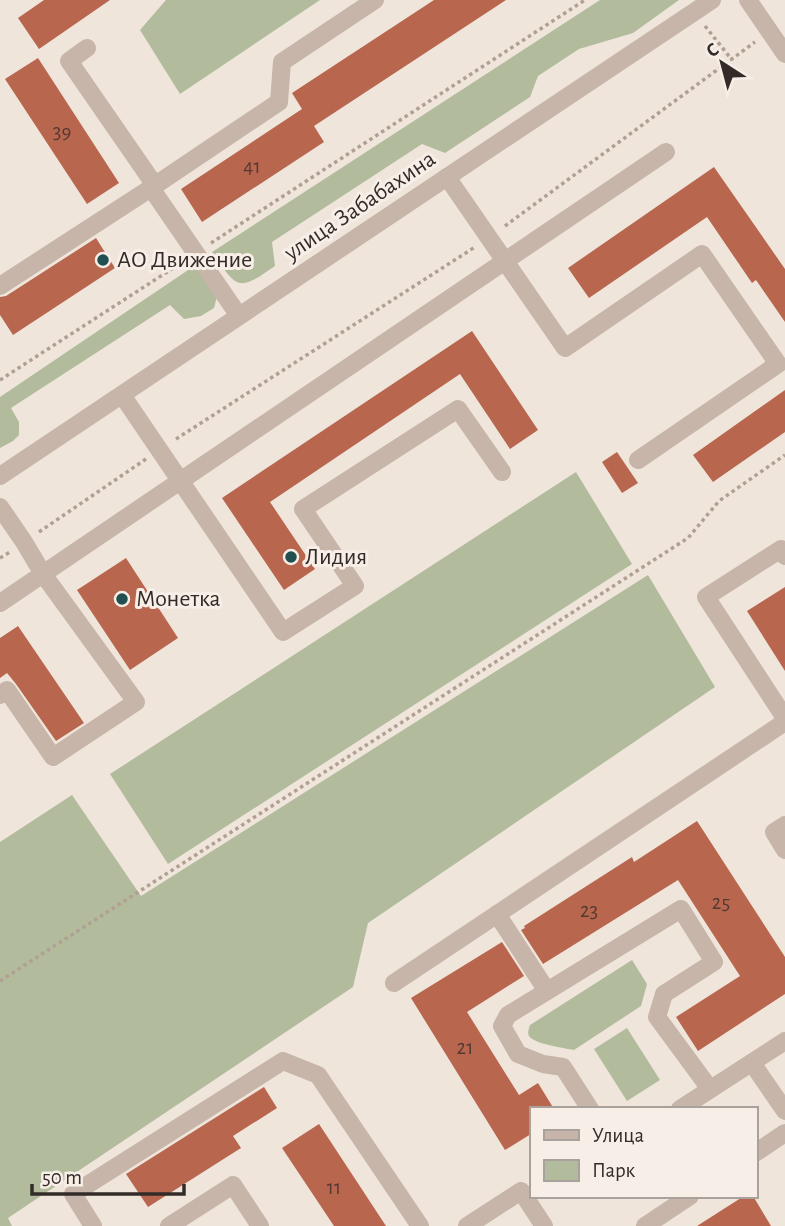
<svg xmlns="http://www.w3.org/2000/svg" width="785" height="1226" viewBox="0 0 785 1226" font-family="'Alegreya Sans',sans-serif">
  <rect width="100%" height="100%" fill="#efe5db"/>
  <g fill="#b2bc9d">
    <path d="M166 0H320L180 94 140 30Z"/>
    <path d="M600 0H679L633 33 579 49 538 76 530 97 445 153 422 144 272 242 275 266C237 293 237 288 212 252Z"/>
    <path d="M197 264 217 296 214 308 201 316 184 319 170 305 11 408 19 422V435L13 441 0 448V397Z"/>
    <path d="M576 472 632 564 168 864 110 774Z"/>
    <path d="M648 575 715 687 368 923 353 987 8 1218 12 1226H0V842L72 795 141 896Z"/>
    <path d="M632 960 647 984 641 1006 574 1050C564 1048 534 1044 529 1036 527 1032 529 1029 530 1025Z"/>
    <path d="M627 1028 660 1080 627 1101 594 1049Z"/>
  </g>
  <g fill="#b9664f">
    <path d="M44 0H110L39 49 18 18Z"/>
    <path d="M434 0H506L314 126 324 142 202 222 181 189 302 109 292 93Z"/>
    <path d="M38 58 119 183 87 204 5 79Z"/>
    <path d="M714 167 785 269V322L756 280 752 283 707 217 589 298 568 268Z"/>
    <path d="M96 238 115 268 13 335 0 315V297L6 296Z"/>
    <path d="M472 331 538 430 510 449 460 374 270 502 315 569 284 590 222 498Z"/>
    <path d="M785 390V432L713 482 693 455Z"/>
    <path d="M617 452 638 483 622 493 602 462Z"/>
    <path d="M126 558 178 638 130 670 77 590Z"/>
    <path d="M785 587V671L747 611Z"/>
    <path d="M18 626 84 723 56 741 16 684 7 673 0 678V638Z"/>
    <path d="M697 821 785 957V994L698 1051 676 1017 740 976 678 880 543 964 521 930 525 928 524 926 632 857 634 862Z"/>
    <path d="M502 942 524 976 467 1012 519 1095 538 1083 554 1109H531V1134L505 1150 411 998Z"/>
    <path d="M264 1087 277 1108 233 1136 241 1148 148 1207 126 1174Z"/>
    <path d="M319 1124 386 1226H334L282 1148Z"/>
    <path d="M744 1196H753L771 1226H697Z"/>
  </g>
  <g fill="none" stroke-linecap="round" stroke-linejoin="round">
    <g stroke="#b19f93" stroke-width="3.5" stroke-dasharray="3.5 3.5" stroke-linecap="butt">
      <path d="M705 26 732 60"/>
      <path d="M505 226 755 42"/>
      <path d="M211 243 585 0"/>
      <path d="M0 380 181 263"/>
      <path d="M176 439 475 247"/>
      <path d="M39 532 146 459"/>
      <path d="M0 558 10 552"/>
      <path d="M0 981 688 538 719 501 785 455"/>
    </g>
    <g stroke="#c6b5a8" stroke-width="18">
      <path d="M748 0 785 54"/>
      <path d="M87 48 69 61 154 184"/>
      <path d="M447 177 565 348 702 254 778 364 638 460"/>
      <path d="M0 286 151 188"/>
      <path d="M239 316 151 188 279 102 282 62 375 0"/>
      <path d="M122 395 283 632 355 586 303 509 458 409 502 472"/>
      <path d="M0 476 712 0"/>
      <path d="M0 507 24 542 43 574 136 702 53 757 7 690 0 695"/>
      <path d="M785 556 781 549 706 597 785 718"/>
      <path d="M0 603 666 152"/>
      <path d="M785 825 774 832 785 850"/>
      <path d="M497 914 547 991"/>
      <path d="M394 983 785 722"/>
      <path d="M752 1063 785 1111"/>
      <path d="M590 1109 563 1067 543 1064 518 1054 502 1026 508 1015 681 909 714 962 664 994 657 1017 710 1089"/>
      <path d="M680 1109 785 1041"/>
      <path d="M755 1153 785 1133"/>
      <path d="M93 1226 73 1194 283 1061 318 1075 420 1226"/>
      <path d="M169 1226 233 1185 260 1226"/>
      <path d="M467 1226 521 1191 544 1226"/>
      <path d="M645 1226 690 1196"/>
    </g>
  </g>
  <g fill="#224f50" stroke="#f7efe7" stroke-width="2.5">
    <circle cx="103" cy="260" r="7"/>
    <circle cx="291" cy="557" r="7"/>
    <circle cx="122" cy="599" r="7"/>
  </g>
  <g text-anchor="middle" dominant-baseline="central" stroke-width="6" stroke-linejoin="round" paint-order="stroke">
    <g font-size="21" fill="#543a32">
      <text x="62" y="131">39</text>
      <text x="252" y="166">41</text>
      <text x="721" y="902">25</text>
      <text x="589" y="910">23</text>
      <text x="465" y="1047">21</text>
      <text x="334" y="1187">11</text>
    </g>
    <g font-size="24" fill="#332b28" stroke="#f7efe7">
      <text transform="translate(360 206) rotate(-34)">улица Забабахина</text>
    </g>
    <g font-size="24" fill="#332b28" stroke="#f7efe7" text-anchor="start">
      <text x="117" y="260">АО Движение</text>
      <text x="305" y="557">Лидия</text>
      <text x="136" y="599">Монетка</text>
    </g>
  </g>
  <rect x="530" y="1107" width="228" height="91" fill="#f7efe7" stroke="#a9a19b" stroke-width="2"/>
  <rect x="544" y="1130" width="35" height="10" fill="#c6b5a8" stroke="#a9a19b" stroke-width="2"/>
  <text x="592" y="1142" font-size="21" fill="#332b28">Улица</text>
  <rect x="544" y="1160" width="35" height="21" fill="#b2bc9d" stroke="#a9a19b" stroke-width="2"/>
  <text x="592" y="1177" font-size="21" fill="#332b28">Парк</text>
  <g transform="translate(722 63) rotate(324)" stroke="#f7efe7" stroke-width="5" paint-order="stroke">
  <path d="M0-5L12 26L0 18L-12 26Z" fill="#332b28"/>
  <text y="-10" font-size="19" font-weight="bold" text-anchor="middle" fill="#332b28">С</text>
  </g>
  <path d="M32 1184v10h152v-10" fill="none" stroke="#332b28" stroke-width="3.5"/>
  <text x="42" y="1184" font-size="21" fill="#332b28" stroke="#f7efe7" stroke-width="5" paint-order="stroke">50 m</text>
</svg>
